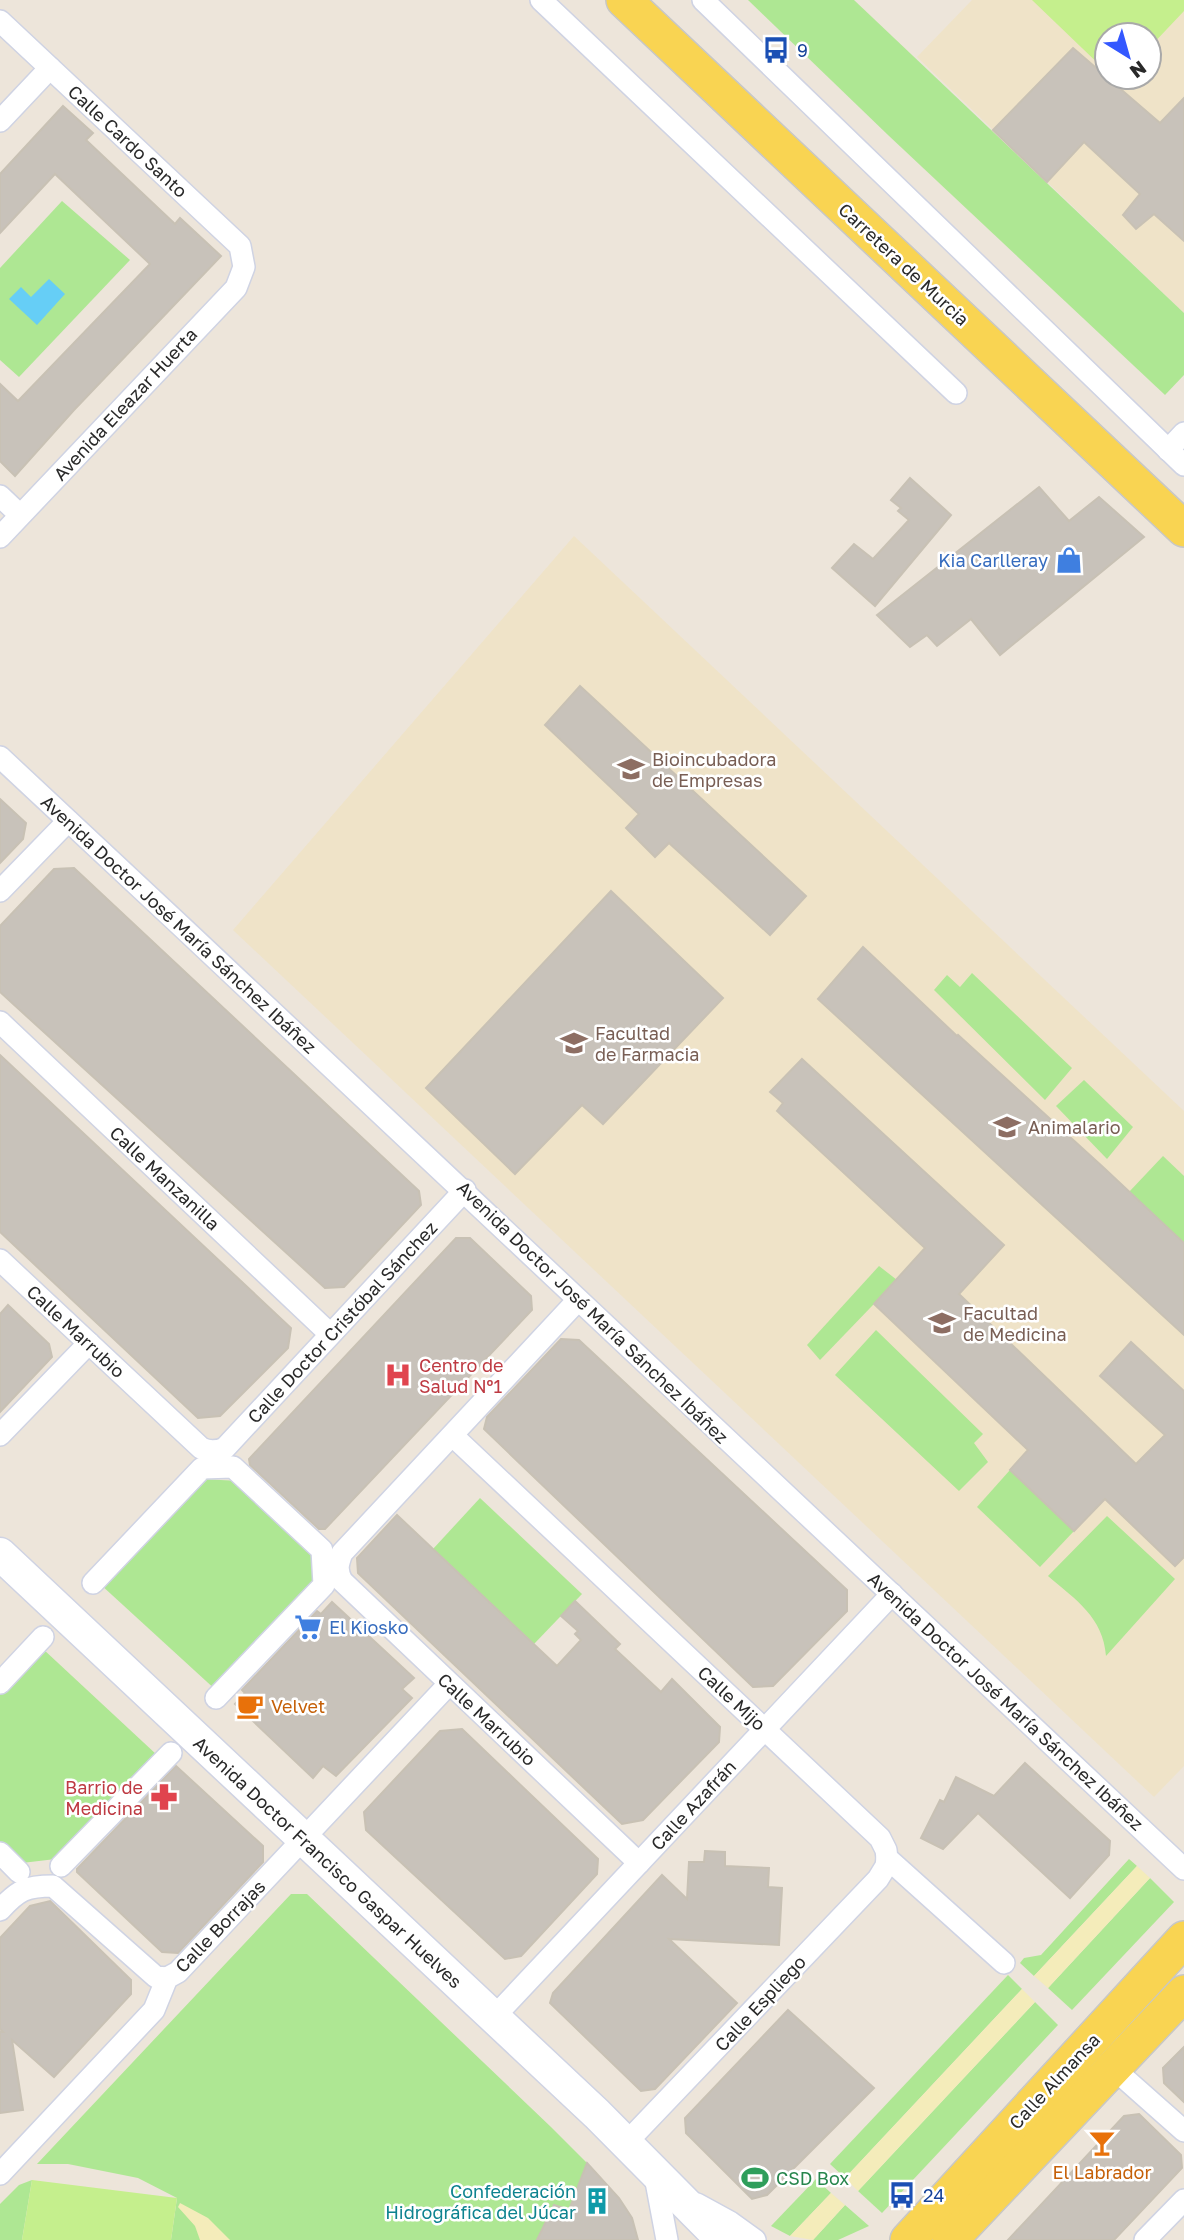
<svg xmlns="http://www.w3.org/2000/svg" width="1184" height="2240" viewBox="0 0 1184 2240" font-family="'Golos Text',sans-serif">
  <rect width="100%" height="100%" fill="#ede5da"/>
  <g fill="#efe3c8" fill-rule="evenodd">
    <path d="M972 0H1184V313L917 57ZM1107 35H1149V77H1107Z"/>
    <path d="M574 536 1184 1111V1766L1154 1797 233 930Z"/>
  </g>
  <g fill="#aee793">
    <path d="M748 0H854L1184 313V375L1165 395 888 135Z"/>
    <path d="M62 201 130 260 19 377 0 360V268Z"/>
    <path d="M972 973 1072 1068 1045 1100 934 990 947 975 960 987Z"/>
    <path d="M1084 1080 1133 1127 1107 1159 1056 1106Z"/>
    <path d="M1163 1156 1184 1176V1243L1129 1192Z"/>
    <path d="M879 1266 897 1280 820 1360 807 1345Z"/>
    <path d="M876 1330 983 1434 974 1443 988 1462 959 1491 835 1375Z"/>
    <path d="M1010 1470 1074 1531 1040 1567 977 1507Z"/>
    <path d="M201 1479 240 1481 317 1555 314 1588 218 1692 100 1584Z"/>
    <path d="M480 1498 582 1594 534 1644 433 1549Z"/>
    <path d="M1107 1516 1175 1579 1106 1656C1103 1617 1076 1600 1048 1576Z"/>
    <path d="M43 1649 157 1755 64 1858 22 1863 0 1842V1694L32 1658Z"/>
    <path d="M1129 1859 1137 1866 1034 1976 1020 1963 1024 1958 1041 1955Z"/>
    <path d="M1150 1878 1174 1902 1072 2010 1048 1988Z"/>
    <path d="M291 1894H307L551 2127 587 2163 569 2210 554 2205 537 2240H171L177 2198 138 2178 68 2164H37Z"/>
    <path d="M1008 1975 1022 1989 845 2178 830 2164Z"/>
    <path d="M1035 2002 1058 2025 882 2213 858 2191Z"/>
    <path d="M816 2179 831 2193 790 2236 771 2226Z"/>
    <path d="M32 2180 22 2240H0V2204L19 2185Z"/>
    <path d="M845 2205 869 2226 838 2240H813Z"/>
  </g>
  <g fill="#f4ecba">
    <path d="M1137 1866 1150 1878 1048 1988 1034 1976Z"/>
    <path d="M1022 1989 1035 2002 858 2191 845 2178Z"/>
    <path d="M831 2193 845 2205 813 2240 790 2236Z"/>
    <path d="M180 2203 208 2218 230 2240H200L195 2226 178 2207Z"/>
  </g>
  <g fill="#c5ef8d">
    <path d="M1032 0H1184V11L1149 48V35H1107V72Z"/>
    <path d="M32 2180 177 2198 171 2240H22Z"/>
  </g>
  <path fill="#66cef6" d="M49 279 65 294 37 325 9 299 21 287 31 297Z"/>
  <g fill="#c8c2ba" stroke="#c8c1b4" stroke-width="2">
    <path d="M1073 48 1160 123 1184 98V241L1154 214 1136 229 1123 215 1140 194 1084 142 1047 182 993 130Z"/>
    <path d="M63 106 93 133 86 140 175 224 180 218 221 256 74 410 15 476 0 461V384L18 401 150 264 55 174 0 233V174Z"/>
    <path d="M910 478 951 515 875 606 832 568 854 544 873 559 909 520 898 511 901 508 891 500Z"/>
    <path d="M1039 487 1069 521 1099 497 1144 537 1000 655 971 619 937 646 927 635 910 647 877 615Z"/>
    <path d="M580 686 806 896 770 935 669 843 655 857 626 828 639 814 545 725Z"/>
    <path d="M0 799 26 823 23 839 0 863Z"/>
    <path d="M74 868 419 1191 421 1205 344 1287 325 1288 0 992V926L54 869Z"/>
    <path d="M611 891 723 998 603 1124 582 1105 515 1174 426 1088Z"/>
    <path d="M863 947 957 1036 958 1035 1104 1168 1184 1243V1335L818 999Z"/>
    <path d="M0 1055 291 1328 288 1348 220 1416 198 1418 0 1232Z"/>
    <path d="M802 1059 1004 1245 959 1294 1136 1464 1165 1435 1100 1376 1131 1342 1184 1391V1557L1175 1566 1105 1499 1074 1531 1010 1470 1028 1450 874 1304 925 1248 777 1111 783 1103 770 1092Z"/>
    <path d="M456 1238H470L531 1296 532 1310 325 1529H319L250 1465 249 1459Z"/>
    <path d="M8 1305 49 1344 52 1357 0 1412V1314Z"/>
    <path d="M561 1339 579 1340 847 1590V1611L773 1686 753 1687 484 1429 487 1417Z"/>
    <path d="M397 1515 557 1666 581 1640 575 1634 578 1631 561 1616 575 1601 620 1644 615 1649 661 1692 672 1679 720 1727 719 1742 643 1820 622 1824 358 1573 357 1558Z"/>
    <path d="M332 1602 414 1678 402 1689 412 1698 336 1776 323 1766 313 1778 235 1704 245 1693 242 1690 317 1611 321 1614Z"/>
    <path d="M462 1729 598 1859 597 1874 521 1956 505 1959 366 1830 364 1812 440 1731Z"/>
    <path d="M1025 1763 1110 1841 1109 1855 1070 1898 978 1813 943 1849 921 1838 940 1800 944 1802 956 1777 994 1796Z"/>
    <path d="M176 1766 263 1846V1862L178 1953 162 1952 77 1872V1869Z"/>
    <path d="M705 1851 725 1852V1866L769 1868 768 1887 782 1888 779 1945 669 1939 737 2003 655 2089 641 2091 550 2003 553 1993 662 1875 687 1899 689 1862H704Z"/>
    <path d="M50 1901 131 1980V1994L54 2077 12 2040 23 2110 0 2113V2032H3L0 2029V1938L30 1906Z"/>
    <path d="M788 2010 874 2088 767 2195 752 2199 686 2133 685 2118Z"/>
    <path d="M1184 2047V2102L1164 2083 1163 2068Z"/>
    <path d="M1139 2114 1181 2155 1182 2168 1114 2240H1008L1124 2116Z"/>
    <path d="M587 2163 619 2198 632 2218 638 2240H537L554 2205 569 2210Z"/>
  </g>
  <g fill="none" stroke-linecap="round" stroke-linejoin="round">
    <defs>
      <g id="street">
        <path d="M541 0 956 393"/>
        <path d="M703 0 1184 465"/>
        <path d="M0 21 240 246 244 267 236 288 0 537"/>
        <path d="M0 121 50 68"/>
        <path d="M1168 450 1184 433"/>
        <path d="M0 496 20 515"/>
        <path d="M0 757C396 1126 789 1498 1184 1869"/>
        <path d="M0 891 68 821"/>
        <path d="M0 1022 330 1334"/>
        <path d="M0 1260 201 1448C209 1452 216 1452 225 1448L465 1190"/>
        <path d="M578 1300 342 1553C338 1564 336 1570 342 1581L639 1863"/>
        <path d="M0 1435 89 1343"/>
        <path d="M453 1436 880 1838 886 1850 887 1858 1004 1963"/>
        <path d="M93 1583 202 1468 233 1467 322 1550 324 1585 216 1698"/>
        <path d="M0 1683 43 1637"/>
        <path d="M0 1853 19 1872"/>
        <path d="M61 1866 171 1753"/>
        <path d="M0 1910C18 1890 26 1886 53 1886L156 1977 167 1978"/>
        <path d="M494 2017 892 1594"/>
        <path d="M1114 2069 1184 2131"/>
        <path d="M626 2143 878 1879 886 1866 887 1858"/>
        <path d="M654 2171 667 2240"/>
        <path d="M0 2174 154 2010 167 1978 178 1972 449 1684"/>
        <path d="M697 2204 730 2222 755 2240"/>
        <path d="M1145 2240 1184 2200"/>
      </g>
      <path id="secondary" d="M0 1554 597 2114 722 2240"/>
      <g id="primary">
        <path d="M624 0 1184 529"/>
        <path d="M908 2240 1184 1939"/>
        <path d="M950 2240 1184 1993"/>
      </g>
    </defs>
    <use href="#street" stroke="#cfd3e3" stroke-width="24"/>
    <use href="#secondary" stroke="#cfd3e3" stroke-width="35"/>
    <use href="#primary" stroke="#c7c7c7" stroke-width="38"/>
    <use href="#street" stroke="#fff" stroke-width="21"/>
    <use href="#secondary" stroke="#fff" stroke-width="32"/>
    <use href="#primary" stroke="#f9d452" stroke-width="35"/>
  </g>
  <defs>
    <symbol id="bus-bare" viewBox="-9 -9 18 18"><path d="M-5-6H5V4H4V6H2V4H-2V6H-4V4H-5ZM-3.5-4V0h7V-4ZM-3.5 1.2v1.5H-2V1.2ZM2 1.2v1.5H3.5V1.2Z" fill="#1a4fb4" stroke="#fff" stroke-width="2.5" paint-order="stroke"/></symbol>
    <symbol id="shop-bare" viewBox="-9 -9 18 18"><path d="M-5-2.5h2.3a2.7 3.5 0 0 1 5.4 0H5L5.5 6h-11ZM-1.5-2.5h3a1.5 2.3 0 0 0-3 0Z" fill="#3f7fe0" stroke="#fff" stroke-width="2.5" paint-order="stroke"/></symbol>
    <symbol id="university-bare" viewBox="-9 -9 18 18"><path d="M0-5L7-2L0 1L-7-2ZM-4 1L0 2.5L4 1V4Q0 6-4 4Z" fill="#8d6e63" stroke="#fff" stroke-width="2.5" paint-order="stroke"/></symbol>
    <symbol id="hospital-bare" viewBox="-9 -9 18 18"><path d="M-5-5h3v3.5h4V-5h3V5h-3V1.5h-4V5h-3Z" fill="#e0444e" stroke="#fff" stroke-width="2.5" paint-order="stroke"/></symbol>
    <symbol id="supermarket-bare" viewBox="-9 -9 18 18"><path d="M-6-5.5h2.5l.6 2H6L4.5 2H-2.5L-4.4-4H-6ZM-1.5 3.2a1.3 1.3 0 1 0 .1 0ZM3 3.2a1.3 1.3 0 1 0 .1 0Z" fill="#3f7fe0" stroke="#fff" stroke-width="2.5" paint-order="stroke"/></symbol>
    <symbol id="cafe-bare" viewBox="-9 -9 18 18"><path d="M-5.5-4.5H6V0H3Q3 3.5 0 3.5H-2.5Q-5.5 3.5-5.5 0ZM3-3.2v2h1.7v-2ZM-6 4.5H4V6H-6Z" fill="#e8710a" stroke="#fff" stroke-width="2.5" paint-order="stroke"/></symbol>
    <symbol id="pharmacy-bare" viewBox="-9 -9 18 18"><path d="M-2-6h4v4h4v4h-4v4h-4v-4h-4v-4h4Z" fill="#e0444e" stroke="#fff" stroke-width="2.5" paint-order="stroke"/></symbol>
    <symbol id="bar-bare" viewBox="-9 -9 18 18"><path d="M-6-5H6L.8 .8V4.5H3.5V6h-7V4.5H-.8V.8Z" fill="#e8710a" stroke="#fff" stroke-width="2.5" paint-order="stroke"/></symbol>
    <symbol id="stadium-bare" viewBox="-9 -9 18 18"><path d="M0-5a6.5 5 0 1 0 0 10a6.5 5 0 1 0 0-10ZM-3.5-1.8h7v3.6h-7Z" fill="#2e9e5b" stroke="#fff" stroke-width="2.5" paint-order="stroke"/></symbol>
    <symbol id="building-bare" viewBox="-9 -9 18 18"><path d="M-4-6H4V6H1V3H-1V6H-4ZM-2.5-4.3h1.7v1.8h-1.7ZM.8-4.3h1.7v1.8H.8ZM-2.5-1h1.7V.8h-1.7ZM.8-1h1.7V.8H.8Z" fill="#0f9aa8" stroke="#fff" stroke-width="2.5" paint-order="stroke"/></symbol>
  </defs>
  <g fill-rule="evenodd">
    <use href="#bus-bare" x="757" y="31" width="38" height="38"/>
    <use href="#shop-bare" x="1050" y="541" width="38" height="38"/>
    <use href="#university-bare" x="612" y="750" width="38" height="38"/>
    <use href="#university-bare" x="555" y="1024" width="38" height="38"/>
    <use href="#university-bare" x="988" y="1108" width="38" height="38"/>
    <use href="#university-bare" x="923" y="1304" width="38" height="38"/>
    <use href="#hospital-bare" x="379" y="1356" width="38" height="38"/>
    <use href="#supermarket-bare" x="289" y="1608" width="38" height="38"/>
    <use href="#cafe-bare" x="231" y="1687" width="38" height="38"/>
    <use href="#pharmacy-bare" x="145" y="1778" width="38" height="38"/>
    <use href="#bar-bare" x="1083" y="2124" width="38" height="38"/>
    <use href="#stadium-bare" x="736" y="2159" width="38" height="38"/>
    <use href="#bus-bare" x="883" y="2176" width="38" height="38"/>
    <use href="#building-bare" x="578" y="2182" width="38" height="38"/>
  </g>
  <g text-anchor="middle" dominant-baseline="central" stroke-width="5" stroke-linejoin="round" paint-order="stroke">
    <g font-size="18" fill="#164399" stroke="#fff" text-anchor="start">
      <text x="797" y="50">9</text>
      <text x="923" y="2195">24</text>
    </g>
    <g font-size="18" fill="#292929" stroke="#fff">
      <text transform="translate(128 141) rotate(43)">Calle Cardo Santo</text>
      <text transform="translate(904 264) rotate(43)">Carretera de Murcia</text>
      <text transform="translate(125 404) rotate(-47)">Avenida Eleazar Huerta</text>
      <text transform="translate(179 924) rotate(43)">Avenida Doctor José María Sánchez Ibáñez</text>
      <text transform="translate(165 1178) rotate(43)">Calle Manzanilla</text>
      <text transform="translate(593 1312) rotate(44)">Avenida Doctor José María Sánchez Ibáñez</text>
      <text transform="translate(342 1322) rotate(-47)">Calle Doctor Cristóbal Sánchez</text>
      <text transform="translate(76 1331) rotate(43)">Calle Marrubio</text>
      <text transform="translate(732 1698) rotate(43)">Calle Mijo</text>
      <text transform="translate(1006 1701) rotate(43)">Avenida Doctor José María Sánchez Ibáñez</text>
      <text transform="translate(487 1719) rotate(43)">Calle Marrubio</text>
      <text transform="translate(693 1805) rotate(-47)">Calle Azafrán</text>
      <text transform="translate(328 1862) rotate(43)">Avenida Doctor Francisco Gaspar Huelves</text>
      <text transform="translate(220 1926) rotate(-46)">Calle Borrajas</text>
      <text transform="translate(760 2003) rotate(-47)">Calle Espliego</text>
      <text transform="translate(1054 2081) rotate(-47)">Calle Almansa</text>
    </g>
    <g font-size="18" fill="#366cbe" stroke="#fff" text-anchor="end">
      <text x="1048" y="560">Kia Carlleray</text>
      <text x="329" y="1627" text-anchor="start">El Kiosko</text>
    </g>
    <g font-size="18" fill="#785e54" stroke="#fff" text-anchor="start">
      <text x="652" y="759">Bioincubadora<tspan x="652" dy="21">de Empresas</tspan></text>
      <text x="595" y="1033">Facultad<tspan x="595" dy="21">de Farmacia</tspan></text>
      <text x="1028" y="1127">Animalario</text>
      <text x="963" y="1313">Facultad<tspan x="963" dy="21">de Medicina</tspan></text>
    </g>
    <g font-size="18" fill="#be3a42" stroke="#fff" text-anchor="start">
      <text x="419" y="1365">Centro de<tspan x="419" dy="21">Salud Nº1</tspan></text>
      <text x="143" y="1787" text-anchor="end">Barrio de<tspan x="143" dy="21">Medicina</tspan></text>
    </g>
    <g font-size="18" fill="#c56008" stroke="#fff" text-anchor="start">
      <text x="271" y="1706">Velvet</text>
      <text x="1102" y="2172" text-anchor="middle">El Labrador</text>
    </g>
    <g font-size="18" fill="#27864d" stroke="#fff" text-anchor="start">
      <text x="776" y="2178">CSD Box</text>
    </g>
    <g font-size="18" fill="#0d838f" stroke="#fff" text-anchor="end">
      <text x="576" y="2191">Confederación<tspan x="576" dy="21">Hidrográfica del Júcar</tspan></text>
    </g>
  </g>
  <g transform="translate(1128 56) rotate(143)"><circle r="33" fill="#ffffff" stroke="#a9a9a9" stroke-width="2"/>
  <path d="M0-5L12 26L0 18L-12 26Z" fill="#3458ff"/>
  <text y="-10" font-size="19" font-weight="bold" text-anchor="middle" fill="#292929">N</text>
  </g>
</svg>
